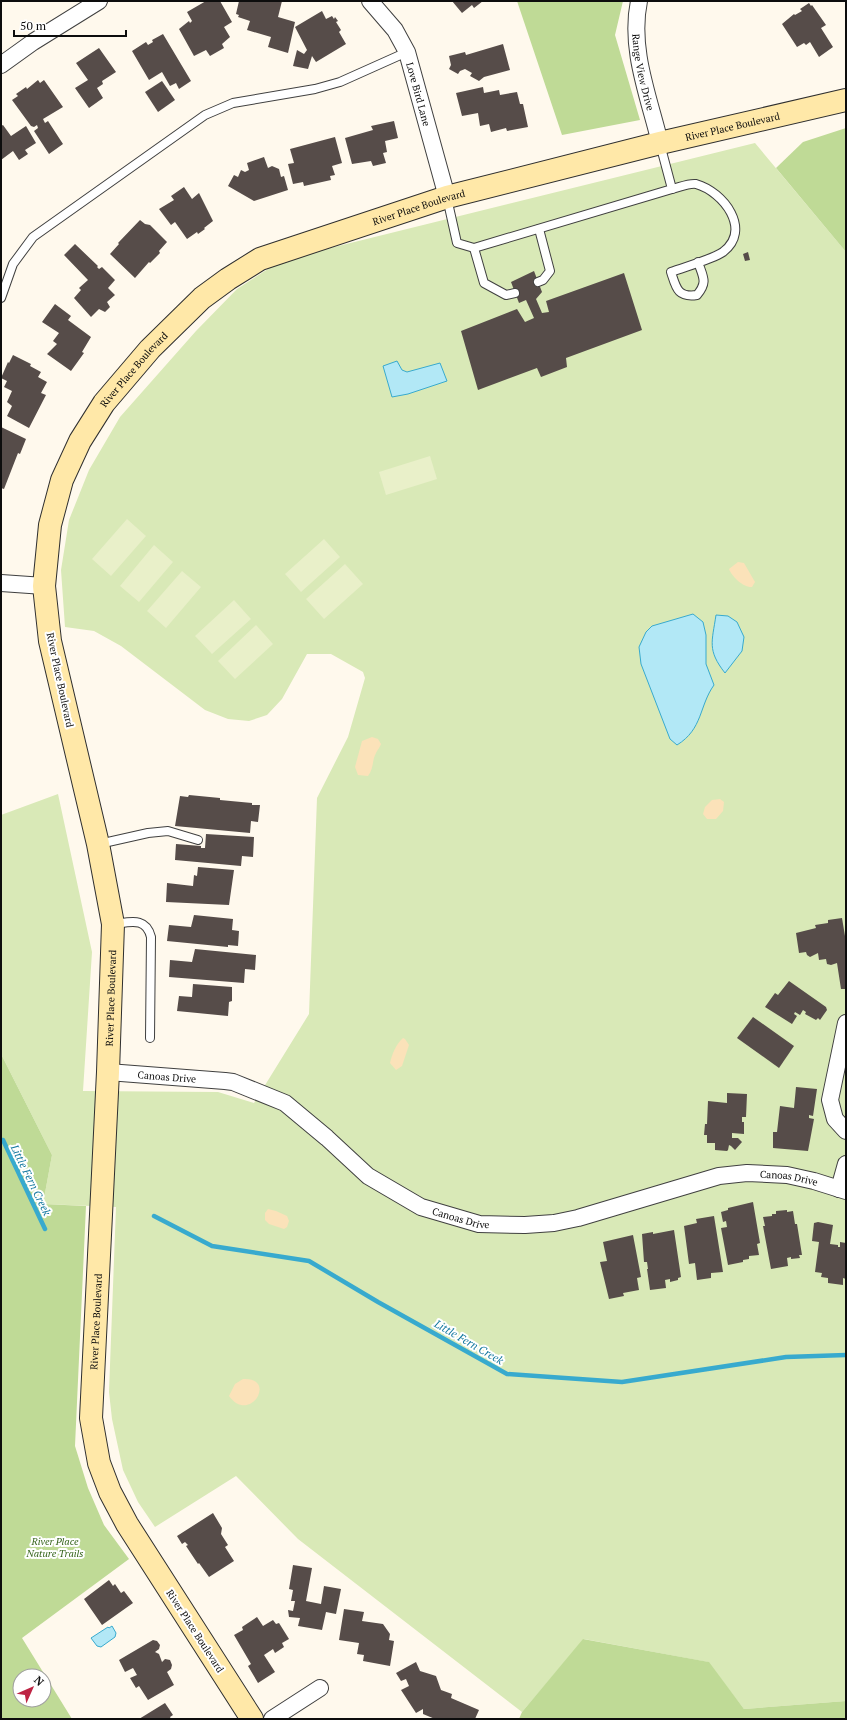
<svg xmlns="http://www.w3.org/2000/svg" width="847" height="1720" viewBox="0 0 847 1720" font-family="'PT Serif',serif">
  <rect width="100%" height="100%" fill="#fff9ed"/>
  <path fill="#d9e9b7" d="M755 143 846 252V1701L744 1709 708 1662 584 1639 522 1712 298 1539 236 1476 155 1527 138 1502 123 1470 112 1419 109 1392 116 1207 43 1204 52 1155 1 1054V815L58 794 92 952 83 1091 218 1092 254 1103 309 1014 317 798 348 737 365 678 363 672 331 654H307L282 699 267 715 249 721 228 719 205 710 121 646 94 631 65 627 61 570 69 520 89 470 120 417 196 331 237 289 274 265 306 254Z"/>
  <g fill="#bfda96" fill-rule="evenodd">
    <path d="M517 1H623L615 35 640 120 562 135Z"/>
    <path d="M846 128V252L776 168 803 142Z"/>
    <path d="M1 1054 52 1155 43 1204 86 1206 75 1446 88 1488 104 1525 129 1559 22 1638 72 1719H1ZM20 1676H44V1700H20Z"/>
    <path d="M583 1639 709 1662 744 1709 846 1701V1719H519L522 1712Z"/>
  </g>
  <g fill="#fbe2b9">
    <path d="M738 562 744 563 755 582 752 587C744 588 732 577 729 569Z"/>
    <path d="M372 737 378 739 381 744C380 747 378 749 376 753 372 760 374 768 368 776L358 775 355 767 362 741Z"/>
    <path d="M720 799 724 802 723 811 716 819H707L703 814 705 807 712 800Z"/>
    <path d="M403 1038 405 1039 409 1045 402 1066 396 1070 390 1063C392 1054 396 1044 403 1038Z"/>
    <path d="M268 1209 276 1211 287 1216 289 1221 287 1227 284 1229 269 1224 265 1220V1213Z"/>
    <path d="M243 1379C278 1377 250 1425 229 1396L235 1384Z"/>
  </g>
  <g fill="#e9f0c9">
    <path d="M430 456 437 479 386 495 379 472Z"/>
    <path d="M127 519 146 536 111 576 92 559Z"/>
    <path d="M324 539 340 557 301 592 285 574Z"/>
    <path d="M154 545 173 562 139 602 120 586Z"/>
    <path d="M345 564 363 584 324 619 306 599Z"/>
    <path d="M182 571 201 587 166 628 147 611Z"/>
    <path d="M234 600 251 619 212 654 195 636Z"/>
    <path d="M256 625 273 644 235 679 218 661Z"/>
  </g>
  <g fill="#b2e8f6" stroke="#38aace">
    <path d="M397 361 402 370 407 372 440 363 447 381 408 394 392 397 383 366Z"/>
    <path d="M693 614 703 622 706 635V664L714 685C699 706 703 729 677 745L670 739 641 664 639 647 646 632 652 626Z"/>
    <path d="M716 615 728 616 737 622 744 637 742 651 725 673C707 650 712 642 716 615Z"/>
    <path d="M112 1626 116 1633 115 1637 101 1647 97 1646 91 1638 108 1627 109 1628Z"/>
  </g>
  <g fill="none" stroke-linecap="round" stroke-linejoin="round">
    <g stroke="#38aace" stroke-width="4.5">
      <path d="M1 1140H3L45 1229"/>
      <path d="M154 1216 212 1246 309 1261 378 1302 507 1374 622 1382 786 1357 846 1355"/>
    </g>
  </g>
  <g fill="#564c49">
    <path d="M206 1H220L232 22 224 27 230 37 222 44 224 48 210 56 206 50 194 56 179 29 189 21 190 23 192 21 187 12Z"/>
    <path d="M239 1H282L278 17 295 22 288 53 268 47 271 37 247 30 250 21 238 17 239 15 236 14Z"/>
    <path d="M452 1H483L474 8 472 5 462 13Z"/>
    <path d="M809 3 811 6 812 5 826 25 821 28 833 47 819 57 810 42 806 45 804 43 797 47 782 24 794 14 795 15 802 11 800 9Z"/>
    <path d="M322 11 326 19 332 16 334 19 335 17 338 21 336 22 341 30 339 32 346 44 316 62 312 56 308 69 293 66 297 50 304 54 307 50 295 27Z"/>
    <path d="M163 34 191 81 179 89 176 83 170 86 162 72 149 80 132 51 146 42 148 45 153 42 152 40Z"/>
    <path d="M503 44 510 70 484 77 479 81 470 76 472 73 465 69 460 71 458 74 449 69 451 65 449 56 465 52 466 55Z"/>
    <path d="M99 48 116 72 102 81 103 84 97 88 103 98 89 108 75 88 88 80 76 63Z"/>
    <path d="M38 80 40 83 44 80 63 107 43 119 45 123 48 121 63 144 49 154 34 131 38 128 37 125 34 127 31 126 12 100 18 96 16 94 26 87 27 89Z"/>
    <path d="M162 81 175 100 158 112 145 92Z"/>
    <path d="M483 87 484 93 499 90 500 95 517 92 520 104H523L528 127 507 131 506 128 491 132 489 124 480 126 478 113 462 116 456 93Z"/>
    <path d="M394 121 398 138 385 141 387 152 383 153 386 163 373 166 371 161 352 164 345 138 373 130 371 126Z"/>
    <path d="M3 125 11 136 26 126 36 143 25 150 28 154 19 160 13 151 1 160V126Z"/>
    <path d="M335 137 342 163 332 166 335 175 330 176 331 180 304 186 303 182 293 184 288 164 294 163 290 149Z"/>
    <path d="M264 157 268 168 272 166 279 169 281 177 284 176 288 190 254 201 228 186 234 175 238 177 241 170 245 172 249 170 247 163Z"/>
    <path d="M184 187 192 199 199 193 213 221 204 228 205 229 198 234 197 232 187 239 175 222 171 225 159 209 174 200 171 196Z"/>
    <path d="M140 220 145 224 150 225 167 242 159 251 160 253 150 263 149 262 135 278 110 254 119 244 118 243Z"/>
    <path d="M75 244 98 266 97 267 99 269 102 267 115 280 108 288 115 295 107 302 110 307 105 312 99 309 91 317 74 298 81 290 79 288 88 280 64 255Z"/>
    <path d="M748 252 750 260 745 261 743 254Z"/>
    <path d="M534 271 542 292 536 299 542 313 549 312 546 301 624 273 642 330 566 358 567 367 541 377 537 368 478 390 461 331 517 309 525 322 534 318 526 300 519 303 511 282Z"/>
    <path d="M55 304 71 316 68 320 91 337 82 352 84 353 71 371 47 354 57 344 53 341 59 333 42 322Z"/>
    <path d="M13 355 31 364 30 366 41 372 38 377 47 382 41 393 46 395 29 428 7 416 12 406 7 402 12 391 4 387 7 381 1 378 8 362 9 363Z"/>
    <path d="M1 427 26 439 20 454 18 453 4 489 1 488Z"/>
    <path d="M189 795 220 798V800L252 803V805H260L258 822 251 821 250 833 175 826 180 796 188 797Z"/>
    <path d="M206 834 254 837 253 857 242 856 241 866 175 860 176 844 201 846V848H205Z"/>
    <path d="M198 867 234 870 229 905 166 902 167 883 193 886 194 875 197 876Z"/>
    <path d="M194 915 233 919 232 930 239 931 238 946 228 945V947L167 941 169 925 191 927Z"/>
    <path d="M842 918 846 942V989H841L837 963 831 965 827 964 826 959 819 960 818 953 810 957 807 955 806 952 799 953 796 933 816 928 815 925 828 923V920Z"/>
    <path d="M195 949 256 955 255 970 245 969 244 983 169 977 170 960 192 962Z"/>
    <path d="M789 981 826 1007 827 1010 820 1020 818 1018 816 1020 805 1014 806 1012 803 1010 800 1015 795 1012 794 1014 797 1016 792 1024 765 1007 775 993 778 995Z"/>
    <path d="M193 984 232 987V1001L229 1002 228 1016 177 1011 179 996 192 997Z"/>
    <path d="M753 1017 794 1046 779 1068 737 1038Z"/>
    <path d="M796 1087 817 1089 813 1116 809 1115V1118L814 1119 808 1151 773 1148V1132H777L780 1106 794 1108Z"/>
    <path d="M727 1093 747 1094 746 1117H742V1122H744V1134L732 1133V1138H738L742 1142 735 1150 731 1146 729 1145 728 1150 727 1151 715 1150V1143H707V1135H704L705 1124H707L708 1101 727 1103Z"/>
    <path d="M753 1202 760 1243 757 1244 759 1255 749 1256V1259L743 1260V1262L728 1265 721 1228 727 1227 726 1221 723 1222 721 1212 728 1210V1208Z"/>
    <path d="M787 1210V1212L793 1211 795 1224H797L802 1255H799L800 1258 791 1259V1257L787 1258 788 1266 771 1269 763 1226H765L763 1217 772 1216V1214H776V1211Z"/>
    <path d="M714 1216 723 1272 711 1273V1278L697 1280 695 1263 689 1264 684 1226 697 1223 696 1219Z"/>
    <path d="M818 1222 833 1225 830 1244 838 1245V1247H840V1242L846 1243V1279L843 1278V1285L828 1283V1278L821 1277 822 1273 815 1272 819 1242 812 1241 814 1223Z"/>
    <path d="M674 1230 681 1277 678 1278V1280L670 1282V1279L665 1280 666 1288 650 1290 647 1269H648L647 1262H644L642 1234 653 1232V1234Z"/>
    <path d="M633 1235 641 1277 637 1278 639 1290 623 1293 624 1296 609 1299 600 1262 607 1261 603 1242Z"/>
    <path d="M213 1513 222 1528 221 1534 228 1545 225 1547 234 1561 209 1577 199 1563 198 1564 186 1546 188 1545 185 1542 182 1544 177 1536Z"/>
    <path d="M293 1565 312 1568 306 1601 321 1604 324 1586 341 1589 336 1614 326 1612 322 1630 298 1626 300 1618 289 1617 288 1610 293 1611 295 1601H291L293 1590 289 1589Z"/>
    <path d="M109 1580 113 1586 115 1584 121 1593 124 1591 133 1603 102 1625 84 1599Z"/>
    <path d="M344 1609 364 1612 362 1621 383 1624 390 1634 389 1640 394 1641 390 1666 363 1661 364 1655 357 1654 359 1643 339 1640Z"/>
    <path d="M257 1617 263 1626 273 1620 276 1624 279 1623 289 1639 282 1643 284 1647 275 1653 273 1649 264 1655 275 1672 258 1683 248 1666 251 1664 234 1635 243 1630 242 1627Z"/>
    <path d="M153 1640 157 1641 160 1645 159 1649 155 1652 159 1654 162 1662 165 1659 170 1660 172 1665 171 1669 167 1672 174 1685 148 1700 139 1686 136 1688 130 1678 137 1675 133 1668 125 1672 119 1660Z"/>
    <path d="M416 1662 420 1671 436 1676 441 1690 452 1694 451 1698 479 1710 475 1719H435L423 1714V1709L416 1713 401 1690 409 1686 406 1679 401 1681 396 1673Z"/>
    <path d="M165 1703 173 1715 170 1717 171 1719H139Z"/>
  </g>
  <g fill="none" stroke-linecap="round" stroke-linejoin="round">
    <defs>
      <g id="lane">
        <path d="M672 189C680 187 689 183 696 184 724 192 752 230 723 252 711 260 684 267 671 272 676 287 677 298 697 295 708 282 703 277 698 262"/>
        <path d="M447 198 457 243 474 248 672 189 660 144"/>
        <path d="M474 248 484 283 506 295 515 293"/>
        <path d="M538 282 543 280 550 271 539 229"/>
        <path d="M1 298 13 264 33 237 205 115 233 103 315 89 340 82 407 52"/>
        <path d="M99 844 148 833 168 831 198 840"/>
        <path d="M114 924C131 922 146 917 151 937L150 1038"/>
      </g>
      <g id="street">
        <path id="s1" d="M370 1 395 30 407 52 447 197"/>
        <path id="s2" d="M639 1C629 49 649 97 660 143"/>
        <path d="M1 65 33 42 99 1"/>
        <path d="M1 583 44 586"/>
        <path d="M846 1023 830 1100 835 1119 846 1131"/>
        <path id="s3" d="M108 1072 225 1081 233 1082 285 1103 327 1138 368 1176 421 1207 479 1224 525 1225 554 1223 578 1218 719 1176 747 1173 787 1175 814 1181 846 1191"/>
        <path d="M839 1189 846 1164"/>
        <path d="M272 1719 320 1688"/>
      </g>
      <g id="secondary">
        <path id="s4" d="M252 1719 127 1524 110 1492 99 1463 91 1418 108 1072 113 924 98 844 50 641 44 586 50 525 62 480 80 441 104 403 150 349 202 298 228 279 260 259 447 197 660 143 846 100"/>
      </g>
    </defs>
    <use href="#lane" stroke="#404040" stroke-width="10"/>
    <use href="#street" stroke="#404040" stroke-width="18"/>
    <use href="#secondary" stroke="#2f2f2f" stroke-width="24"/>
    <use href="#lane" stroke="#fff" stroke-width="8"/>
    <use href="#street" stroke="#fff" stroke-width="16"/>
    <use href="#secondary" stroke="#ffe8a8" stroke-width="22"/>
  </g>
  <g text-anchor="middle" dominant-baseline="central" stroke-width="4" stroke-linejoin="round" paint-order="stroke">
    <g font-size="10" fill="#0d0d0d" stroke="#fff">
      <text stroke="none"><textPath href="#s2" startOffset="72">Range View Drive</textPath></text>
      <text stroke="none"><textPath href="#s1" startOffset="107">Love Bird Lane</textPath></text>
      <text stroke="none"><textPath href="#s4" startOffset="2085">River Place Boulevard</textPath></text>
      <text stroke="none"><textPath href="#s4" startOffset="1761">River Place Boulevard</textPath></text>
      <text stroke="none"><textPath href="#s4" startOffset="1425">River Place Boulevard</textPath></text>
      <text transform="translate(60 680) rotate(78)">River Place Boulevard</text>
      <text stroke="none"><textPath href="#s4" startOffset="765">River Place Boulevard</textPath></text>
      <text stroke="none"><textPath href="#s3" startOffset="59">Canoas Drive</textPath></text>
      <text stroke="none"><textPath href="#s3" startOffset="731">Canoas Drive</textPath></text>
      <text stroke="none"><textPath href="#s3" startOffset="395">Canoas Drive</textPath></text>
      <text stroke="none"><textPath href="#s4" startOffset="441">River Place Boulevard</textPath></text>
      <text transform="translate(195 1631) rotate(57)">River Place Boulevard</text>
    </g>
    <g font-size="10" font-style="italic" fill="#37651d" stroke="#fff">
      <text x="55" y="1541">River Place<tspan x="55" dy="12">Nature Trails</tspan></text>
    </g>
    <g font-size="11" font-style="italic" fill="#1579a0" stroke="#fff">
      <text transform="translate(31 1180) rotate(64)">Little Fern Creek</text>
      <text transform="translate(469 1342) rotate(30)">Little Fern Creek</text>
    </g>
  </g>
  <rect width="847" height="1720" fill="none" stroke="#0d0d0d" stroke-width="4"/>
  <g transform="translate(32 1688) rotate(45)"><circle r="19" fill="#ffffff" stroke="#9e9e9e"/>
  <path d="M0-3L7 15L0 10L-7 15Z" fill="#be2444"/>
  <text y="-6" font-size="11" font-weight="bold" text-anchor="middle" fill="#0d0d0d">N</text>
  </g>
  <path d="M14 30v6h112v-6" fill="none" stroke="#0d0d0d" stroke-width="2"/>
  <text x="20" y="30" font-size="12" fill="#0d0d0d" stroke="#ffffff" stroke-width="3" paint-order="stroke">50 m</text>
</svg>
